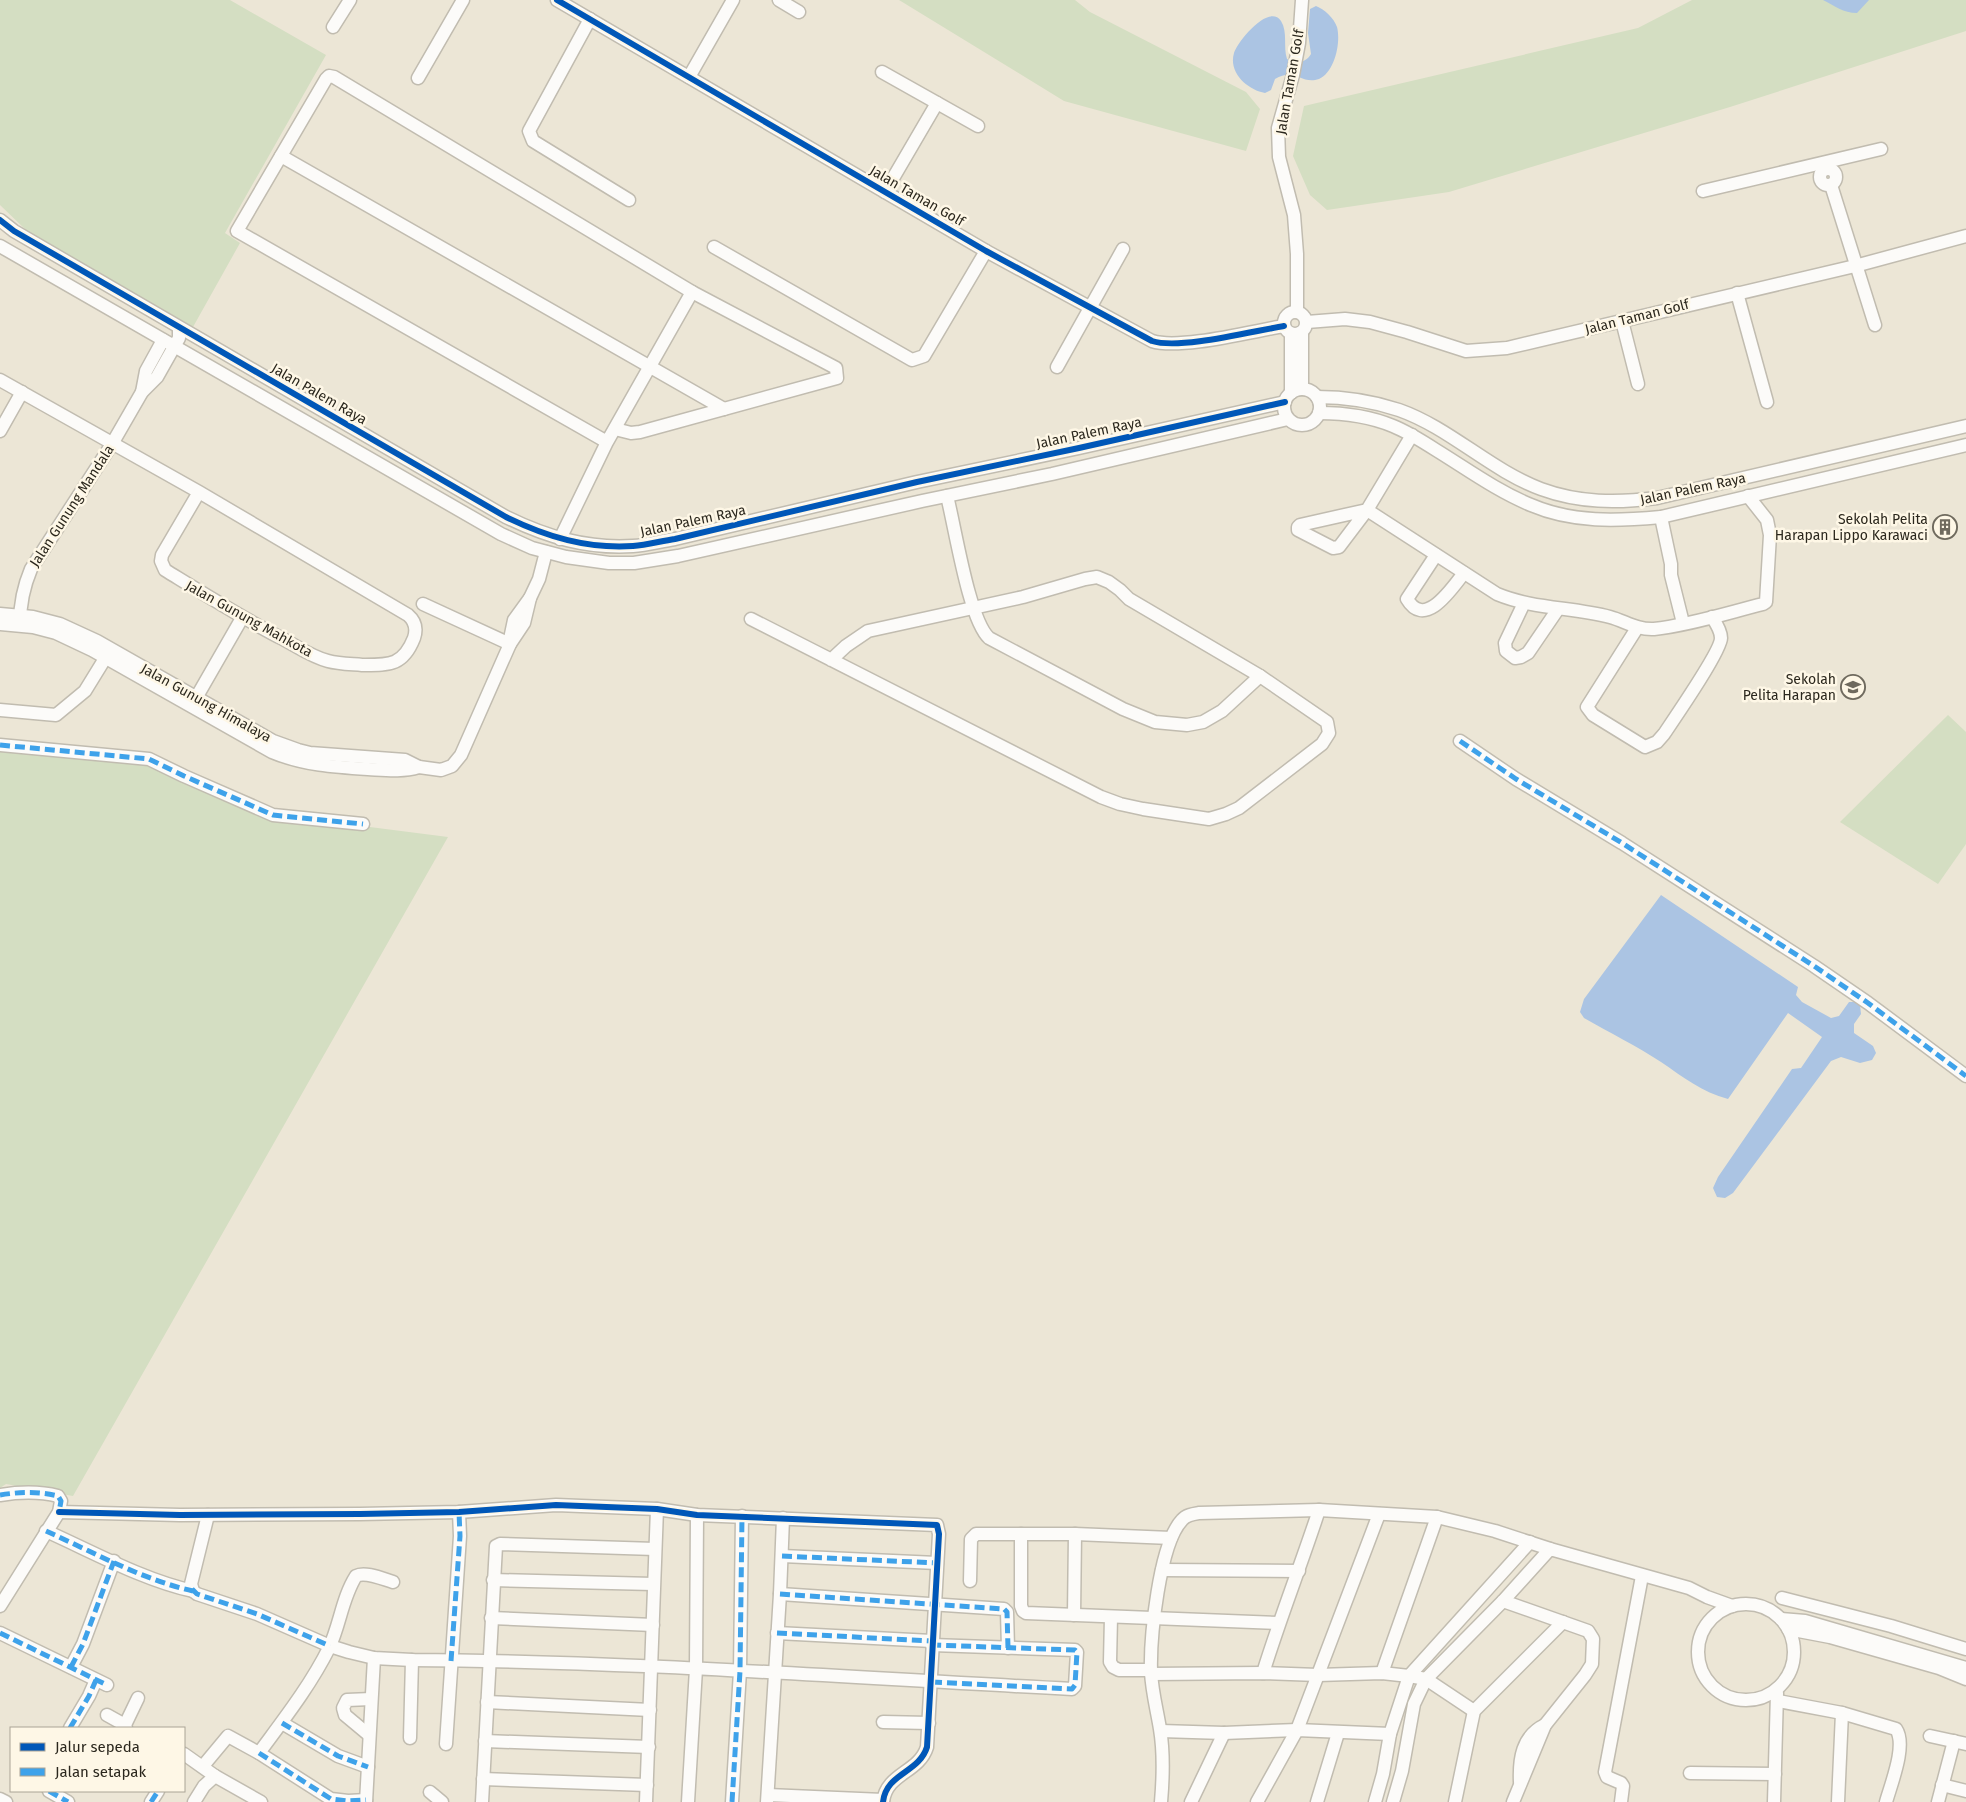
<svg xmlns="http://www.w3.org/2000/svg" width="1966" height="1802" viewBox="0 0 1966 1802" font-family="'Fira Sans',sans-serif">
  <rect width="100%" height="100%" fill="#ece6d6"/>
  <g fill="#d4dec2">
    <path d="M0 0H230L326 55 225 233 240 243 193 327 26 230 0 205Z"/>
    <path d="M899 0H1075L1090 12 1246 92 1260 109 1246 151 1064 101Z"/>
    <path d="M1692 0H1966V31L1730 107 1449 192 1327 210 1310 195 1293 156 1304 106 1638 28Z"/>
    <path d="M1948 715 1966 732V844L1938 884 1840 822Z"/>
    <path d="M0 742 158 756 276 815 448 837 73 1496 6 1484 0 1488Z"/>
  </g>
  <g fill="#abc4e3">
    <path d="M1823 0H1869L1857 13C1843 13 1835 6 1823 0Z"/>
    <path d="M1316 6C1324 9 1334 18 1337 27 1341 42 1335 72 1319 79 1301 85 1295 67 1275 79L1271 90 1265 93C1248 90 1228 73 1234 53 1238 41 1269 3 1281 21 1288 32 1283 47 1287 59 1296 63 1305 64 1311 54L1308 33 1310 9Z"/>
    <path d="M1661 895 1798 987 1796 995 1802 1002 1831 1018 1839 1016 1849 1002H1855L1860 1005 1861 1014 1854 1024V1033L1873 1046 1876 1053 1872 1060 1860 1063 1841 1057 1831 1061 1733 1193 1725 1198 1717 1197 1713 1188 1718 1177 1792 1069 1801 1068 1822 1037 1788 1013 1728 1099C1702 1092 1683 1077 1661 1062 1637 1046 1610 1033 1584 1018L1580 1012 1584 999Z"/>
  </g>
  <g fill="none" stroke-linecap="round" stroke-linejoin="round">
    <defs>
      <g id="minor">
        <path d="M557 0 986 251 1152 341C1180 350 1253 331 1284 326"/>
        <path d="M779 0 799 12"/>
        <path d="M590 19 529 131 533 141 629 200"/>
        <path d="M333 27 350 0"/>
        <path d="M882 72 978 126"/>
        <path d="M689 77 733 0"/>
        <path d="M418 78 463 0"/>
        <path d="M281 156 724 409"/>
        <circle cx="1828" cy="177" r="8"/>
        <path d="M1831 185 1875 325"/>
        <path d="M1703 191 1881 149"/>
        <path d="M885 192 937 103"/>
        <path d="M0 220 14 231 506 517C547 537 587 549 633 546 647 545 661 541 675 539L917 482 1079 448 1285 402"/>
        <path d="M0 246 501 534 532 548 566 557 609 563H634L678 556 922 501 1052 474 1288 419"/>
        <path d="M714 247 912 360 924 356 986 251"/>
        <path d="M1737 293 1767 402"/>
        <circle cx="1295" cy="323" r="11"/>
        <path d="M1297 312V254L1294 215 1279 157 1278 128 1293 75 1299 43 1302 0"/>
        <path d="M1622 321 1638 384"/>
        <path d="M1307 322 1345 319 1370 322 1407 332 1466 351 1507 348 1855 266 1966 236"/>
        <path d="M1291 334V393"/>
        <path d="M1057 367 1123 249"/>
        <path d="M0 380 199 492 408 615C415 621 417 629 414 638 403 666 389 665 362 665 351 664 339 664 328 661 312 657 298 647 283 639 242 618 204 594 165 570L161 561 162 555 199 492"/>
        <path d="M1302 389V332"/>
        <circle cx="1302" cy="407" r="18"/>
        <path d="M142 392 146 371 163 340"/>
        <path d="M1317 397C1345 397 1372 401 1399 410 1450 428 1490 470 1541 489 1579 503 1617 503 1657 498L1966 426"/>
        <path d="M1319 413C1344 413 1369 416 1393 426 1408 432 1422 441 1436 450 1467 469 1497 491 1531 505 1573 523 1617 521 1661 517L1966 445"/>
        <path d="M615 429 631 433 640 432 837 378 836 368 692 292"/>
        <path d="M0 431 22 392"/>
        <path d="M1412 435 1367 510 1339 547 1333 548 1298 530V527L1300 525 1367 510 1497 594C1533 609 1572 607 1610 617 1625 621 1637 630 1654 629 1690 625 1727 613 1763 604L1766 602 1770 535 1767 520 1748 496"/>
        <path d="M947 496C955 527 969 620 989 638L1123 709 1155 722 1187 725 1203 722 1222 711 1260 676"/>
        <path d="M1661 517 1671 564V575L1683 623"/>
        <path d="M560 539 607 442 692 292 334 77 329 76 326 79 237 231 607 442"/>
        <path d="M1436 555 1407 599C1425 630 1452 588 1464 573"/>
        <path d="M1524 603 1505 643 1506 651 1515 658 1521 657 1528 653 1558 609"/>
        <path d="M423 604 510 644"/>
        <path d="M0 614 33 617 60 624 97 641 273 741 298 750 310 753 405 760 419 767 441 770 452 766 461 755 510 644 524 623 530 598"/>
        <path d="M751 619 1101 797 1120 804 1143 809 1209 819 1226 814 1239 808 1322 744 1329 733 1327 722 1260 676 1129 599 1120 590 1109 582 1097 577 1085 579 1023 597 868 631 846 646 831 660"/>
        <path d="M20 623C20 603 23 588 31 569L112 444 142 392 157 377 179 338V328"/>
        <path d="M0 624 33 627 56 633 92 650 272 752C303 765 335 767 368 769 386 770 402 772 419 767"/>
        <path d="M1637 628 1587 707 1593 715 1645 747 1657 742 1664 734C1674 719 1721 651 1721 638 1721 631 1716 623 1712 617"/>
        <path d="M510 639 514 620 530 598 539 579 546 552"/>
        <path d="M192 705 242 618"/>
        <path d="M0 710 56 715 85 691 109 652"/>
        <path d="M1460 741 1516 779 1622 843 1814 966 1868 1003 1966 1076"/>
        <path d="M0 745 149 759 184 776 273 815 363 824"/>
        <path d="M0 1495C19 1492 38 1491 58 1496L61 1501 59 1512 0 1606"/>
        <path d="M59 1512 180 1515 360 1514 459 1512 556 1505 657 1509 697 1515 937 1525 939 1534 927 1747C919 1773 886 1773 883 1802"/>
        <path d="M208 1515 191 1584 193 1591 197 1594 257 1614 330 1646 349 1652 374 1658 412 1660C632 1661 852 1678 1072 1689L1075 1686 1077 1652 1075 1650 932 1645"/>
        <path d="M46 1531C93 1552 143 1580 193 1591"/>
        <path d="M1021 1534V1606L1023 1611 1026 1613 1278 1623"/>
        <path d="M782 1556 937 1563"/>
        <path d="M1162 1570 1299 1571"/>
        <path d="M493 1580 653 1584"/>
        <path d="M970 1581 971 1539 976 1534H1075L1171 1538"/>
        <path d="M780 1594 1004 1609 1007 1612 1008 1648"/>
        <path d="M1782 1598 1891 1626 1966 1649"/>
        <path d="M1503 1601 1588 1631 1593 1639 1592 1664 1585 1675 1545 1725 1513 1802"/>
        <circle cx="1746" cy="1652" r="48"/>
        <path d="M1074 1615 1075 1534"/>
        <path d="M1111 1617 1110 1662 1113 1667 1119 1670H1151"/>
        <path d="M491 1618 653 1625"/>
        <path d="M1781 1619 1805 1621 1966 1668"/>
        <path d="M1788 1629 1830 1637 1939 1668 1966 1679"/>
        <path d="M0 1633 107 1685"/>
        <path d="M777 1633 932 1641"/>
        <path d="M71 1667 83 1644 114 1561"/>
        <path d="M1263 1673C1280 1618 1301 1565 1319 1510"/>
        <path d="M1382 1673 1437 1517"/>
        <path d="M1151 1674 1263 1673 1318 1675 1382 1673 1409 1676 1426 1679 1474 1711"/>
        <path d="M1778 1701 1842 1713 1896 1729C1907 1745 1891 1784 1886 1802"/>
        <path d="M487 1702 650 1710"/>
        <path d="M107 1715 125 1725"/>
        <path d="M883 1722 929 1723"/>
        <path d="M282 1723 338 1756 368 1767"/>
        <path d="M70 1728 89 1696 96 1680"/>
        <path d="M126 1728 125 1725 138 1698"/>
        <path d="M1161 1731 1224 1733 1297 1730 1390 1734"/>
        <path d="M369 1735 345 1715 343 1708 347 1700 371 1699"/>
        <path d="M1930 1736 1966 1744"/>
        <path d="M410 1738 412 1660"/>
        <path d="M485 1741 649 1747"/>
        <path d="M446 1744 460 1536 459 1512"/>
        <path d="M259 1753C284 1719 310 1686 329 1648 340 1625 342 1598 356 1576 365 1571 383 1579 393 1582"/>
        <path d="M184 1754 215 1776 261 1802"/>
        <path d="M203 1766 228 1736 259 1753 331 1799 348 1801 366 1800"/>
        <path d="M1690 1773 1775 1774"/>
        <path d="M483 1779 647 1785"/>
        <path d="M1520 1782C1519 1759 1522 1736 1545 1725"/>
        <path d="M1942 1785 1966 1791"/>
        <path d="M49 1791 68 1802"/>
        <path d="M430 1792 442 1802"/>
        <path d="M768 1795 883 1800"/>
        <path d="M0 1799 6 1802"/>
        <path d="M151 1802 158 1791"/>
        <path d="M194 1802 204 1786 215 1776"/>
        <path d="M366 1802 374 1658"/>
        <path d="M482 1802 496 1546 500 1544 655 1549"/>
        <path d="M646 1802 657 1509"/>
        <path d="M688 1802 696 1669 697 1515"/>
        <path d="M732 1802 740 1671 742 1516"/>
        <path d="M767 1802 780 1594 783 1518"/>
        <path d="M1161 1802C1163 1779 1164 1753 1160 1729 1157 1710 1152 1692 1151 1672 1150 1639 1159 1544 1182 1520 1186 1515 1193 1514 1199 1513L1319 1510 1437 1517 1495 1531 1550 1549"/>
        <path d="M1191 1802 1224 1733"/>
        <path d="M1257 1802 1297 1730 1379 1514"/>
        <path d="M1317 1802 1338 1733"/>
        <path d="M1375 1802 1383 1774 1390 1734 1409 1676 1530 1542"/>
        <path d="M1393 1802 1402 1771 1414 1704 1426 1679 1503 1601 1550 1549 1689 1588 1707 1597 1732 1606"/>
        <path d="M1455 1802 1474 1711 1563 1622"/>
        <path d="M1621 1802 1623 1786 1621 1783 1607 1777 1605 1772 1642 1576"/>
        <path d="M1774 1802 1777 1693"/>
        <path d="M1838 1802 1842 1713"/>
        <path d="M1938 1802 1954 1741"/>
      </g>
    </defs>
    <use href="#minor" stroke="#c1bcb0" stroke-width="15"/>
    <use href="#minor" stroke="#fcfbf9" stroke-width="12"/>
    <g stroke="#3ea2ea" stroke-width="5" stroke-dasharray="10 5" stroke-linecap="butt">
      <path d="M1460 741 1516 779 1622 843 1814 966 1868 1003 1966 1076"/>
      <path d="M0 745 149 759 184 776 273 815 363 824"/>
      <path d="M0 1495C19 1492 38 1491 58 1496L61 1501 59 1512"/>
      <path d="M46 1531C93 1552 143 1580 193 1591"/>
      <path d="M782 1556 937 1563"/>
      <path d="M192 1589 197 1594 257 1614 330 1646"/>
      <path d="M780 1594 1004 1609 1007 1612 1008 1648"/>
      <path d="M0 1633 107 1685"/>
      <path d="M777 1633 932 1641"/>
      <path d="M451 1661 460 1536 459 1512"/>
      <path d="M71 1667 83 1644 114 1561"/>
      <path d="M932 1682 1072 1689 1075 1685 1077 1652 1075 1650 932 1645"/>
      <path d="M282 1723 338 1756 368 1767"/>
      <path d="M70 1728 89 1696 96 1680"/>
      <path d="M259 1753 331 1799 348 1801 366 1800"/>
      <path d="M49 1791 68 1802"/>
      <path d="M151 1802 158 1791"/>
      <path d="M732 1802 740 1671 742 1516"/>
    </g>
    <defs>
      <g id="cycleway">
        <path d="M557 0 986 251 1152 341C1180 350 1253 331 1284 326"/>
        <path d="M0 220 14 231 506 517C547 537 587 549 633 546 647 545 661 541 675 539L917 482 1079 448 1285 402"/>
        <path d="M59 1512 180 1515 360 1514 459 1512 556 1505 657 1509 697 1515 937 1525 939 1534 927 1747C919 1773 886 1773 883 1802"/>
      </g>
    </defs>
    <use href="#cycleway" stroke="#fef7e6" stroke-width="9"/>
    <use href="#cycleway" stroke="#0057b8" stroke-width="6"/>
  </g>
  <defs>
    <symbol id="building-ring" viewBox="-11 -11 22 22"><circle r="9.5" fill="#fef7e6" stroke="#6f6a5e" stroke-width="1.5"/><path d="M-4-6H4V6H1V3H-1V6H-4ZM-2.5-4.3h1.7v1.8h-1.7ZM.8-4.3h1.7v1.8H.8ZM-2.5-1h1.7V.8h-1.7ZM.8-1h1.7V.8H.8Z" fill="#6f6a5e"/></symbol>
    <symbol id="school-ring" viewBox="-11 -11 22 22"><circle r="9.5" fill="#fef7e6" stroke="#6f6a5e" stroke-width="1.5"/><path d="M0-5L7-2L0 1L-7-2ZM-4 1L0 2.5L4 1V4Q0 6-4 4Z" fill="#6f6a5e"/></symbol>
  </defs>
  <g fill-rule="evenodd">
    <use href="#building-ring" x="1931" y="513" width="28" height="28"/>
    <use href="#school-ring" x="1839" y="673" width="28" height="28"/>
  </g>
  <g text-anchor="middle" dominant-baseline="central" stroke-width="5" stroke-linejoin="round" paint-order="stroke">
    <g font-size="14" fill="#2b271d" stroke="#fef7e6">
      <text transform="translate(1290 82) rotate(-80)">Jalan Taman Golf</text>
      <text transform="translate(917 196) rotate(30)">Jalan Taman Golf</text>
      <text transform="translate(1637 317) rotate(-14)">Jalan Taman Golf</text>
      <text transform="translate(319 394) rotate(30)">Jalan Palem Raya</text>
      <text transform="translate(1089 433) rotate(-12)">Jalan Palem Raya</text>
      <text transform="translate(1693 489) rotate(-12)">Jalan Palem Raya</text>
      <text transform="translate(72 506) rotate(-57)">Jalan Gunung Mandala</text>
      <text transform="translate(693 521) rotate(-12)">Jalan Palem Raya</text>
      <text transform="translate(249 619) rotate(29)">Jalan Gunung Mahkota</text>
      <text transform="translate(206 703) rotate(29)">Jalan Gunung Himalaya</text>
    </g>
    <g font-size="14" fill="#2b271d" stroke="#fef7e6" text-anchor="end">
      <text x="1928" y="519">Sekolah Pelita<tspan x="1928" dy="16">Harapan Lippo Karawaci</tspan></text>
      <text x="1836" y="679">Sekolah<tspan x="1836" dy="16">Pelita Harapan</tspan></text>
    </g>
  </g>
  <rect x="10" y="1727" width="175" height="65" fill="#fef7e6" stroke="#aaa496"/>
  <rect x="20" y="1743" width="25" height="8" fill="#0057b8" stroke="#aaa496"/>
  <text x="55" y="1752" font-size="15" fill="#2b271d">Jalur sepeda</text>
  <rect x="20" y="1768" width="25" height="8" fill="#3ea2ea" stroke="#aaa496"/>
  <text x="55" y="1777" font-size="15" fill="#2b271d">Jalan setapak</text>
</svg>
